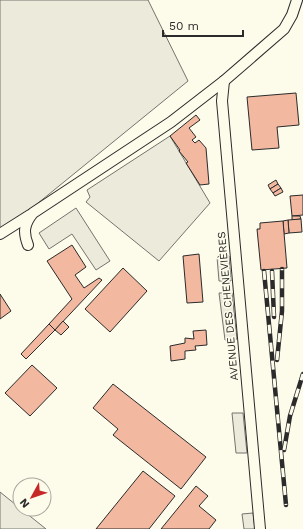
<svg xmlns="http://www.w3.org/2000/svg" width="303" height="529" viewBox="0 0 303 529" font-family="'Work Sans',sans-serif">
  <rect width="100%" height="100%" fill="#fdfbea"/>
  <g fill="#ecebdb" stroke="#74746e">
    <path d="M0 0H148L188 81 0 234Z"/>
    <path d="M170 136 210 203 159 261 86 202 90 197 87 190Z"/>
    <path d="M0 492 46 529H0Z"/>
  </g>
  <g fill="#eceadb" stroke="#74746e">
    <path d="M76 208 110 261 96 270 72 234 49 249 39 233Z"/>
    <path d="M229 256 231 281H219L217 257Z"/>
    <path d="M219 293H232L237 339 225 340Z"/>
    <path d="M232 413H243L247 453H236Z"/>
    <path d="M253 513 255 529H244L242 514Z"/>
  </g>
  <g fill="#f2b8a0" stroke="#2b2b2b">
    <path d="M296 93 299 125 277 127 279 148 252 150 247 97Z"/>
    <path d="M196 115 200 120 189 128 196 137 192 140 195 143 199 140 206 148 209 184 200 185 186 163 188 162 179 151 180 150 170 136Z"/>
    <path d="M276 180 278 184 270 189 268 185Z"/>
    <path d="M278 184 281 188 273 193 270 189Z"/>
    <path d="M281 188 283 192 275 196 273 193Z"/>
    <path d="M303 195V215L292 216 290 196Z"/>
    <path d="M292 216H300L301 219 292 220Z"/>
    <path d="M301 219 302 232 289 233 288 220Z"/>
    <path d="M288 220 289 233 284 234 283 221Z"/>
    <path d="M283 221 287 268 261 270 257 229H260V223Z"/>
    <path d="M72 245 86 267 75 275 84 288 99 278 102 280 55 330 49 324 72 299 47 261Z"/>
    <path d="M199 254 203 302 187 303 183 256Z"/>
    <path d="M123 268 147 291 110 332 85 309Z"/>
    <path d="M0 294 11 311 0 319Z"/>
    <path d="M63 321 69 327 61 335 55 330Z"/>
    <path d="M49 324 55 330 26 359 21 354Z"/>
    <path d="M206 330 207 345 195 346 196 350 185 351V359L171 361 170 346 185 343V338L194 339 193 331Z"/>
    <path d="M32 365 57 388 30 416 5 393Z"/>
    <path d="M113 384 206 457 181 489 113 435 118 429 93 408Z"/>
    <path d="M143 471 175 496 149 529H96Z"/>
    <path d="M196 486 208 496 199 506 216 520 209 529H161Z"/>
  </g>
  <g fill="none" stroke-linecap="round" stroke-linejoin="round">
    <defs>
      <g id="street">
        <path d="M224 81 222 101 260 529"/>
        <path d="M0 234 30 215"/>
        <path d="M28 245C23 232 24 224 33 213L171 122 224 81 284 29 292 15 297 0"/>
      </g>
    </defs>
    <use href="#street" stroke="#2b2b2b" stroke-width="12"/>
    <use href="#street" stroke="#fdfbea" stroke-width="10"/>
    <defs>
      <g id="rail">
        <path d="M264 271 286 505"/>
        <path d="M272 271 274 317"/>
        <path d="M277 360 282 311V269"/>
        <path d="M284 450 290 416 303 374"/>
      </g>
    </defs>
    <use href="#rail" stroke="#2b2b2b" stroke-width="4.5"/>
    <use href="#rail" stroke="#fdfbea" stroke-width="3" stroke-dasharray="9" stroke-linecap="butt"/>
  </g>
  <g text-anchor="middle" dominant-baseline="central" stroke-width="3" stroke-linejoin="round" paint-order="stroke">
    <g font-size="11" fill="#2b2b2b" stroke="#fdfbea">
      <text transform="translate(228 306) rotate(-95)">AVENUE DES CHENEVIÈRES</text>
    </g>
  </g>
  <g transform="translate(32 497) rotate(230)"><circle r="19" fill="#fdfbea" stroke="#a9a89e"/>
  <path d="M0-3L7 15L0 10L-7 15Z" fill="#c62828"/>
  <text y="-6" font-size="11" font-weight="bold" text-anchor="middle" fill="#2b2b2b">N</text>
  </g>
  <path d="M163 30v6h80v-6" fill="none" stroke="#2b2b2b" stroke-width="2"/>
  <text x="169" y="30" font-size="12" fill="#2b2b2b" stroke="#fdfbea" stroke-width="3" paint-order="stroke">50 m</text>
</svg>
